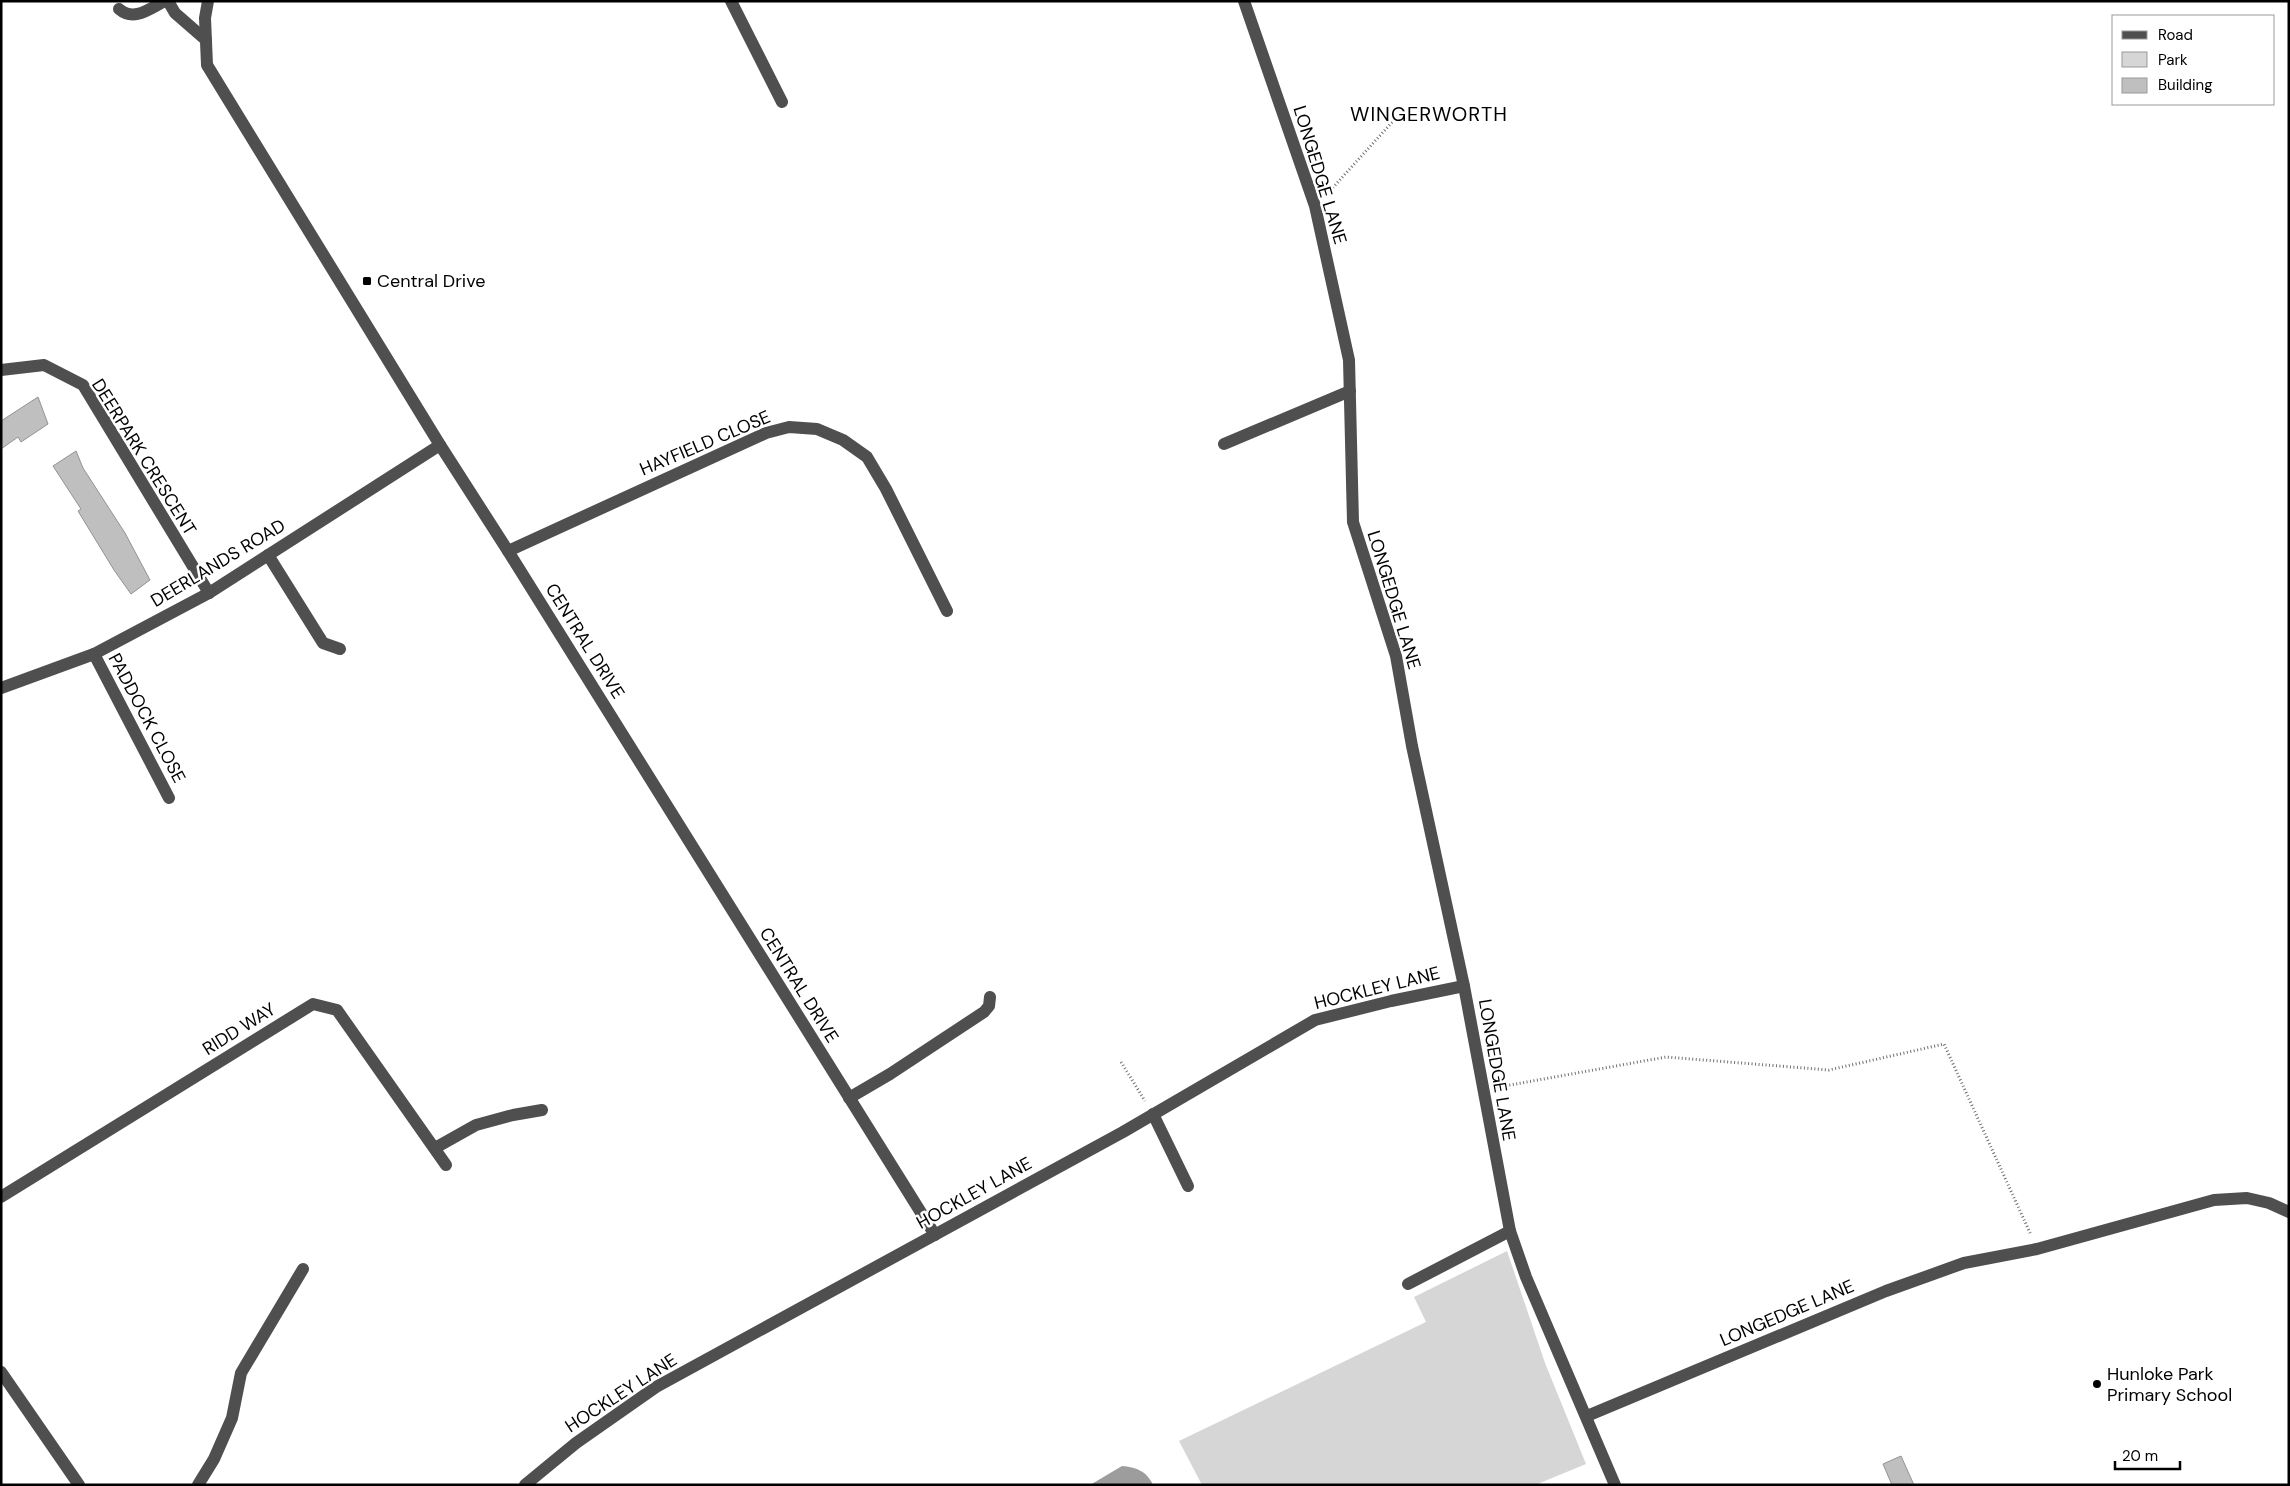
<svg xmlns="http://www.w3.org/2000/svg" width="2290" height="1486" viewBox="0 0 2290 1486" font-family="'DM Sans',sans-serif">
  <rect width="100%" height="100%" fill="#fff"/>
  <path fill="#d6d6d6" d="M1507 1251 1545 1363 1586 1464 1535 1485H1202L1179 1441 1426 1322 1414 1297Z"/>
  <path fill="#9d9d9d" d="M1122 1466C1135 1467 1147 1471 1153 1485H1090Z"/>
  <g fill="#bfbfbf" stroke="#939393">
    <path d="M38 397 48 424 21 442 18 437 1 449V421Z"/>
    <path d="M76 451 83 468 125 533 150 580 131 594 114 570 78 511 81 509 53 466Z"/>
    <path d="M1901 1456 1914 1485H1892L1883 1464Z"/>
  </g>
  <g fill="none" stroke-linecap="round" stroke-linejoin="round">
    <g stroke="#717171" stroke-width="3" stroke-dasharray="1 2.5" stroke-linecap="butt">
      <path d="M1328 193 1395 119"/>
      <path d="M1121 1062 1145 1101"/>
      <path d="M1499 1087 1666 1057 1829 1070 1944 1044 2031 1235"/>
    </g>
    <g stroke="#4f4f4f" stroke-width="12">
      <path d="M168 1 175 13 206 40"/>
      <path d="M208 1 205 18 207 65 440 445 508 551 935 1235"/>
      <path d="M731 1 782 102"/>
      <path d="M1244 1 1315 206 1349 360 1353 522 1396 656 1412 746 1464 986 1510 1231 1526 1277 1615 1485"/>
      <path d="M119 9C134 22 149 9 165 1"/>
      <path d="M1 370 44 365 83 385 209 593"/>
      <path d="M1224 444 1350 391"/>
      <path d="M508 551 766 433 789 427 817 429 843 440 867 457 886 489 947 611"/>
      <path d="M268 555 323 643 340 649"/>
      <path d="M94 654 169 798"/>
      <path d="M1 688 94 654 209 593 440 445"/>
      <path d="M849 1098 890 1074 984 1012 989 1006 990 997"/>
      <path d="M1153 1114 1188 1186"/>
      <path d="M435 1148 476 1125 513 1115 542 1110"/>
      <path d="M1 1197 313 1004 337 1010 446 1165"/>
      <path d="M1408 1284 1510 1231"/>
      <path d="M1 1372 79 1485"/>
      <path d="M1587 1416 1886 1291 1964 1263 2037 1249 2214 1200 2247 1198 2269 1203 2289 1212"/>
      <path d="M198 1485 214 1459 232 1418 241 1373 303 1269"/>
      <path d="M525 1485 576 1443 656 1387 1123 1132 1315 1020 1391 1001 1464 986"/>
    </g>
  </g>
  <g fill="#000" stroke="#fff" stroke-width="2">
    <rect x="362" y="276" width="10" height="10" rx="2.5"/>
    <circle cx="2097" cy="1384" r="5"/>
  </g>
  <g text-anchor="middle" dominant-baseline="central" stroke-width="5" stroke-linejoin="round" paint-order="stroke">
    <g font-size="18" fill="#000" stroke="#fff">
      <text transform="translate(1320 175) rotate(73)">LONGEDGE LANE</text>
      <text transform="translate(705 443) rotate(-23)">HAYFIELD CLOSE</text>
      <text transform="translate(144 457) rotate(58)">DEERPARK CRESCENT</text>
      <text transform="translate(218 563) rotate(-31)">DEERLANDS ROAD</text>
      <text transform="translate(1394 600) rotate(73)">LONGEDGE LANE</text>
      <text transform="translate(585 641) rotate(58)">CENTRAL DRIVE</text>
      <text transform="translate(147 718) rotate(62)">PADDOCK CLOSE</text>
      <text transform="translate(799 985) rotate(58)">CENTRAL DRIVE</text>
      <text transform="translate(1377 988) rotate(-14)">HOCKLEY LANE</text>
      <text transform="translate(239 1029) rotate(-32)">RIDD WAY</text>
      <text transform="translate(1497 1070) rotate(80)">LONGEDGE LANE</text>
      <text transform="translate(974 1193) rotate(-29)">HOCKLEY LANE</text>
      <text transform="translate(1787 1313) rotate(-23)">LONGEDGE LANE</text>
      <text transform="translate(621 1393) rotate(-33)">HOCKLEY LANE</text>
    </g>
    <g font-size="18" fill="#000" stroke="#fff" text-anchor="start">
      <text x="377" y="281">Central Drive</text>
      <text x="2107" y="1374">Hunloke Park<tspan x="2107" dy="21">Primary School</tspan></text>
    </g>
    <g font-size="20" letter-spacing="1" fill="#000" stroke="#fff">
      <text x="1429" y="114">WINGERWORTH</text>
    </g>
  </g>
  <rect width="2290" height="1486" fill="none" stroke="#000000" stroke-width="5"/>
  <rect x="2112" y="15" width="162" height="90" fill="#ffffff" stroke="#999999"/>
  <rect x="2122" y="31" width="25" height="8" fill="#4f4f4f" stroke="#999999"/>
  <text x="2158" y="40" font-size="15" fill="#000000">Road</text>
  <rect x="2122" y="52" width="25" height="15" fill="#d6d6d6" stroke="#999999"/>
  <text x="2158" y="65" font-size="15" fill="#000000">Park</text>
  <rect x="2122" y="78" width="25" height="15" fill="#bfbfbf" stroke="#999999"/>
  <text x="2158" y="90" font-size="15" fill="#000000">Building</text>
  <path d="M2115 1461v8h65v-8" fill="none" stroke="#000000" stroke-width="2.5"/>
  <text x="2122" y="1461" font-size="15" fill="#000000" stroke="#ffffff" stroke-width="4" paint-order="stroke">20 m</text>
</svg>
